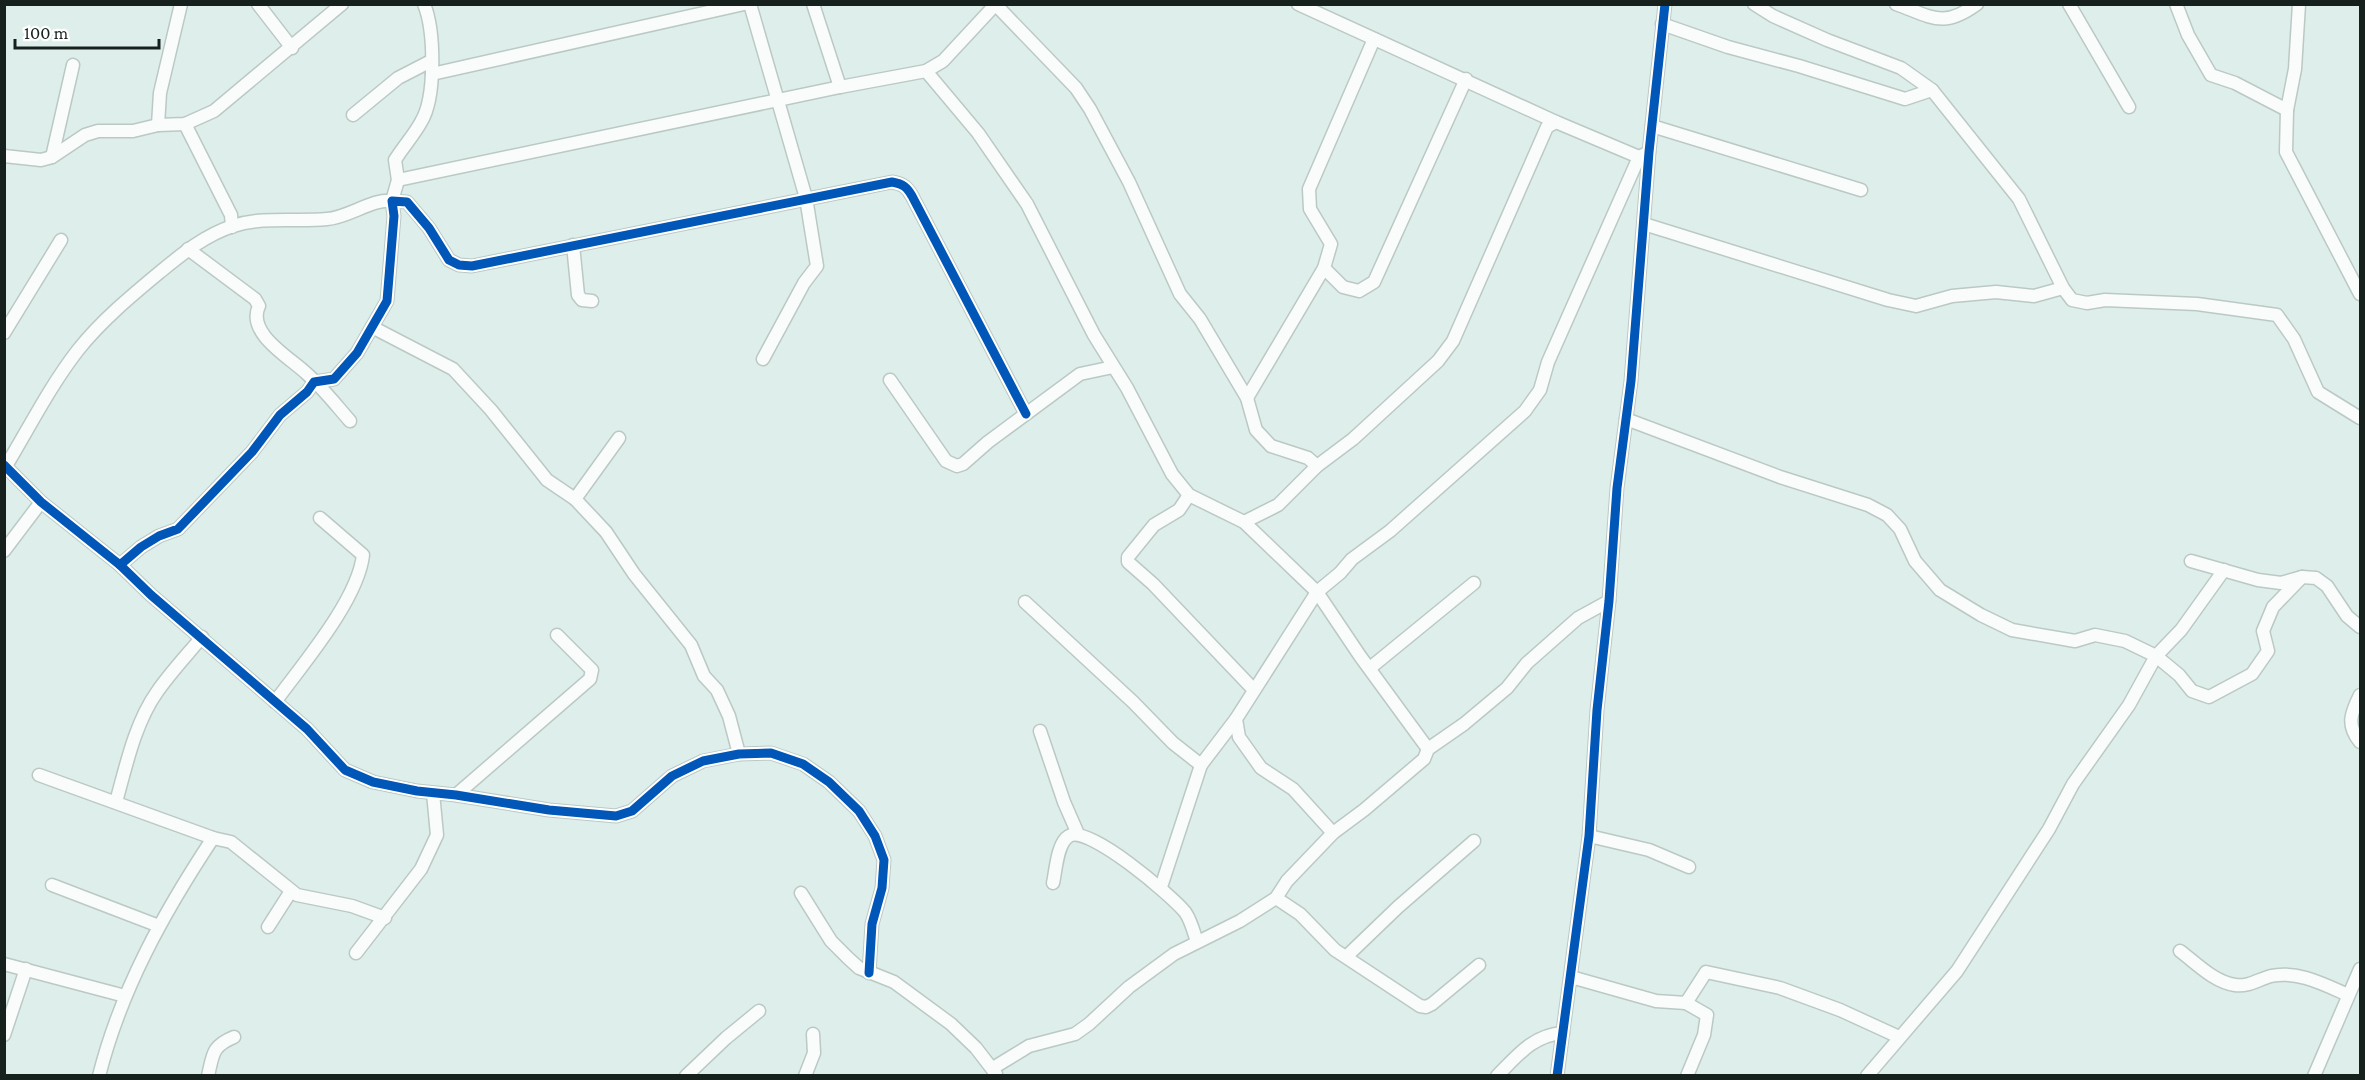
<svg xmlns="http://www.w3.org/2000/svg" width="2365" height="1080" viewBox="0 0 2365 1080" font-family="'Crimson Pro',serif">
  <rect width="100%" height="100%" fill="#deeeea"/>
  <g fill="none" stroke-linecap="round" stroke-linejoin="round">
    <defs>
      <g id="minor">
        <path d="M258 4 292 48"/>
        <path d="M750 4 806 198 817 266 804 283 763 359"/>
        <path d="M813 4 840 87"/>
        <path d="M1298 4 1556 122"/>
        <path d="M1754 4 1773 16 1827 40 1901 68 1932 90 2019 199 2063 288 2072 300 2087 303 2105 300 2197 304 2277 315 2294 339 2318 392 2360 418"/>
        <path d="M1896 4C1932 17 1943 29 1977 4"/>
        <path d="M2069 4 2129 107"/>
        <path d="M2176 4 2188 35 2211 75 2235 83 2287 110"/>
        <path d="M2299 4 2295 69 2287 110 2286 152 2360 294"/>
        <path d="M996 5 1076 88 1090 109 1129 182 1180 294 1200 319 1247 398 1256 430 1271 446 1308 458 1317 466"/>
        <path d="M1662 24 1728 47 1799 66 1905 99 1932 90"/>
        <path d="M926 71 978 133 1027 204 1094 335 1127 388 1172 474 1189 495 1244 522 1317 592 1360 656 1428 749"/>
        <path d="M432 74 744 4"/>
        <path d="M353 115 398 78 431 61"/>
        <path d="M185 124 231 215 232 227"/>
        <path d="M158 125 160 93 181 4"/>
        <path d="M1652 126 1861 190"/>
        <path d="M4 156 41 160 52 157 85 135 98 131H133L158 125 185 124 214 111 342 4"/>
        <path d="M52 157 73 65"/>
        <path d="M398 180 840 87 926 71 943 61 996 4"/>
        <path d="M1644 224 1888 300 1916 306 1952 296 1996 292 2034 296 2063 288"/>
        <path d="M573 245 578 295 582 300 592 301"/>
        <path d="M188 249 255 299 259 306C246 333 289 357 306 373 322 387 336 405 350 421"/>
        <path d="M1324 268 1343 287 1359 291 1374 282 1466 79"/>
        <path d="M372 327 453 369 491 410 547 480 575 499 619 438"/>
        <path d="M4 333 61 240"/>
        <path d="M890 380 946 461 957 466 963 464 988 442 1080 374 1113 367"/>
        <path d="M1247 398 1324 268 1331 244 1310 209 1309 189 1374 39"/>
        <path d="M1626 419 1780 477 1868 505 1887 515 1900 529 1915 561 1940 590 1981 615 2012 630 2075 641 2095 635 2125 641 2156 656 2179 675 2192 691 2209 697 2252 674 2268 651 2263 631 2273 607 2302 577"/>
        <path d="M4 465 41 502 120 565 151 595 307 729 345 770 373 782 417 791 456 795 549 810 616 816 632 811 672 776 703 761 739 754 771 753 803 764 829 782 859 811 875 836 884 860 882 888 872 924 869 973"/>
        <path d="M6 466C29 428 50 386 78 350 101 321 131 296 160 272 182 254 205 235 233 226 264 216 295 222 327 219 348 218 373 198 392 201L398 180 395 160C403 147 414 135 421 122 436 98 435 31 424 4"/>
        <path d="M1189 495 1179 510 1154 525 1128 557V562L1153 584 1254 690"/>
        <path d="M575 499 606 532 634 574 691 645 704 676 717 690 729 716 739 754"/>
        <path d="M1244 522 1278 505 1317 466 1353 439 1438 361 1453 341 1547 127 1556 122 1639 157"/>
        <path d="M4 551 41 502"/>
        <path d="M2191 561 2258 580 2281 583 2302 577 2316 578 2327 586 2347 616 2360 627"/>
        <path d="M120 565 141 547 159 536 178 529 252 452 280 415 307 392 314 382 334 379 357 353 387 301 394 216 392 201 407 202 429 228 449 260 459 265 472 266 892 182C903 184 907 187 912 196L1026 414"/>
        <path d="M1025 602 1133 702 1173 743 1201 765"/>
        <path d="M1370 668 1474 583"/>
        <path d="M2360 695C2351 713 2346 725 2360 742"/>
        <path d="M275 702C302 665 358 600 363 555L320 518"/>
        <path d="M1040 731 1064 802 1078 834"/>
        <path d="M39 775 213 838 231 842 297 895 352 906 385 918"/>
        <path d="M456 795 590 679 592 670 557 635"/>
        <path d="M116 802C126 766 135 723 157 692 170 673 187 655 202 637"/>
        <path d="M1333 833 1293 789 1261 768 1239 737 1236 719 1317 592 1340 573 1352 559 1390 531 1525 411 1540 390 1548 362 1639 157 1649 152"/>
        <path d="M1589 836 1649 850 1689 867"/>
        <path d="M1053 883C1056 870 1057 843 1069 836 1088 824 1172 896 1185 912 1191 920 1194 933 1197 942"/>
        <path d="M52 885 159 926"/>
        <path d="M1161 887 1201 765 1236 719"/>
        <path d="M801 893 831 941 848 958 859 968 894 982 951 1024 976 1048 996 1074"/>
        <path d="M1276 898 1300 914 1335 950 1420 1006 1426 1007 1432 1004 1479 965"/>
        <path d="M268 927 291 891"/>
        <path d="M2180 951C2196 963 2214 982 2235 985 2249 987 2259 979 2271 976 2297 970 2325 985 2348 995"/>
        <path d="M356 953 421 869 437 835 433 793"/>
        <path d="M1347 956 1398 907 1474 841"/>
        <path d="M4 964 125 996"/>
        <path d="M1571 977 1656 1001 1686 1003 1706 972 1780 988 1840 1010 1899 1037"/>
        <path d="M1686 1003 1707 1015 1704 1035 1687 1076"/>
        <path d="M4 1035 26 969"/>
        <path d="M993 1068 1029 1046 1075 1034 1089 1024 1129 987 1174 954 1240 921 1276 898 1287 881 1333 833 1364 810 1424 759 1428 749 1464 724 1507 688 1527 663 1578 618 1609 601"/>
        <path d="M99 1076C121 989 164 912 213 838"/>
        <path d="M208 1076C213 1054 212 1046 234 1037"/>
        <path d="M686 1076 726 1038 759 1011"/>
        <path d="M805 1076 814 1053 813 1034"/>
        <path d="M1497 1076C1517 1056 1533 1035 1563 1033"/>
        <path d="M1557 1076 1589 836 1597 710 1609 601 1617 488 1631 381 1649 152 1665 4"/>
        <path d="M1867 1076 1957 971 2049 829 2073 784 2129 705 2156 656 2181 630 2224 570"/>
        <path d="M2314 1076 2360 969"/>
      </g>
    </defs>
    <use href="#minor" stroke="#bbc9c5" stroke-width="15"/>
    <use href="#minor" stroke="#fafcfc" stroke-width="12"/>
    <defs>
      <g id="cycleway">
        <path d="M4 465 41 502 120 565 151 595 307 729 345 770 373 782 417 791 456 795 549 810 616 816 632 811 672 776 703 761 739 754 771 753 803 764 829 782 859 811 875 836 884 860 882 888 872 924 869 973"/>
        <path d="M120 565 141 547 159 536 178 529 252 452 280 415 307 392 314 382 334 379 357 353 387 301 394 216 392 201 407 202 429 228 449 260 459 265 472 266 892 182C903 184 907 187 912 196L1026 414"/>
        <path d="M1557 1076 1589 836 1597 710 1609 601 1617 488 1631 381 1649 152 1665 4"/>
      </g>
    </defs>
    <use href="#cycleway" stroke="#fff" stroke-width="13"/>
    <use href="#cycleway" stroke="#0057b8" stroke-width="9"/>
  </g>
  <rect width="2365" height="1080" fill="none" stroke="#16211e" stroke-width="12"/>
  <path d="M15 39v9h144v-9" fill="none" stroke="#16211e" stroke-width="3"/>
  <text x="24" y="39" font-size="18" fill="#16211e" stroke="#ffffff" stroke-width="4.5" paint-order="stroke">100 m</text>
</svg>
